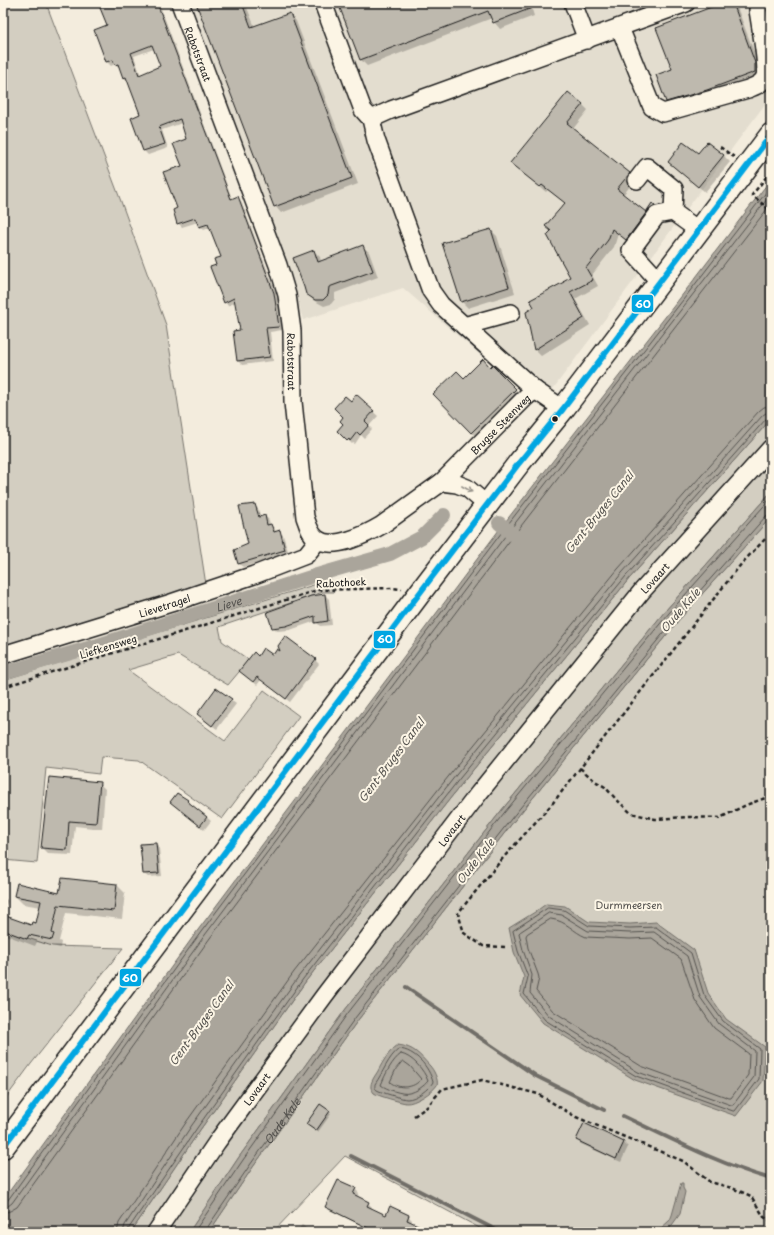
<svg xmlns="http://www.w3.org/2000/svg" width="774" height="1235" viewBox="0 0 774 1235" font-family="'Playpen Sans',sans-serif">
  <rect width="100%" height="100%" fill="#f3ecdd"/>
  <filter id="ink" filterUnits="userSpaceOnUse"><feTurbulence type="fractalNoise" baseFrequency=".025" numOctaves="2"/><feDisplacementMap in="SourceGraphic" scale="8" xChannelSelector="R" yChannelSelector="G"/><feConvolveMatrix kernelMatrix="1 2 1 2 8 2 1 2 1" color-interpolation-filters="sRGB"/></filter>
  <g filter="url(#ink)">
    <path fill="#e3ddcf" d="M191 3H771V96L544 401 517 387 403 288 303 320 283 252Z"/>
    <g fill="#d3cec1" stroke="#78756e">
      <path d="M3 3H46L119 196 166 325 206 585 3 647Z"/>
      <path d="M771 419V492L666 610 501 811 345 1010 239 1157 189 1232H131L200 1130 306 981 464 781 629 579Z"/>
      <path d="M771 517V1232H487L345 1156 273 1232H209L253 1167 358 1020 514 821 678 621Z"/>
      <path d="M330 580 334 592H323L219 627 222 641 249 660 228 685 178 655 128 670 225 741 264 690 299 716 222 819 139 760 101 757 99 774 46 768 37 863 3 860V680Z"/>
      <path d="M3 930 52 946 123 948 31 1064 3 1102Z"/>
    </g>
    <g fill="#aaa59b" stroke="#716e68">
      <path d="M771 179V419L629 579 464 781 306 981 200 1130 131 1232H3V1200L198 930 502 526 680 298Z"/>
      <path d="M771 492V517L678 621 514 821 358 1020 253 1167 209 1232H189L239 1157 345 1010 501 811 666 610Z"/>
      <path d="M546 904 565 906 589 922 630 924 656 922 694 950 708 993 726 1019 765 1047 763 1081 736 1116 635 1080 543 1023 520 995 524 977 514 952 509 928 535 912Z"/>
      <path d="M398 1045C414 1047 419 1054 430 1066 433 1069 439 1080 437 1085 433 1092 414 1104 406 1103 400 1102 378 1096 374 1093 373 1092 371 1088 371 1088 370 1082 375 1076 378 1071 383 1061 389 1051 398 1045Z"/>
      <path d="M681 1183H683V1188L685 1192 680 1214 667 1232H657L670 1220 672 1215Z"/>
    </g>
    <g fill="#0003" fill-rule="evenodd">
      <path d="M96 3H159L232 199 238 198 241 201 278 298 282 330 270 332 273 361 242 365 238 361 241 331 236 302 228 306 225 302 218 265 222 257 211 227 204 230 200 226 198 222 182 227 178 223V209L188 139 182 123 162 130 168 148 148 155 144 151 132 118 141 115 128 81 124 78 120 68 115 64 111 66 107 62 95 30 108 26 101 9ZM154 49 161 67 141 76 134 56Z"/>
      <path d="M197 3H245L255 27 290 14 296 21 358 184 281 213 275 206Z"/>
      <path d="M340 3H530L534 16 500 29 494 22 492 18 367 66 361 60Z"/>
      <path d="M725 3H733L737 7 761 70V78L673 108 667 101 673 69Z"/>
      <path d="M582 104 588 110 573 129 629 174 635 180 623 195 646 213 653 204 660 212 632 245 618 234 614 247 592 275 598 286 575 299 590 325 541 356 535 350 527 312 535 308 571 277 552 231 566 203 548 190 546 192 511 163Z"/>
      <path d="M698 154 723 155 730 162 705 192 669 162Z"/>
      <path d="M491 230 497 236 515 293 468 308 462 302Z"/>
      <path d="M362 246 369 252 378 277 335 293V299L331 304 324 306 313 300 307 293 314 251 320 257 321 262Z"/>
      <path d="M492 366 519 393 475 436 435 394 490 368Z"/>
      <path d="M351 402 368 407 378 416 369 426 372 429 364 438 361 435 355 444 353 443 352 444 339 431 345 424Z"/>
      <path d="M255 505 258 509 261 518 265 516 269 520 270 525H271L275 529 276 533 279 532 283 535 289 554 243 567 239 564 249 545Z"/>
      <path d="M325 595 329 599 332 625 320 626 316 622V621L290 630 277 631 273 627Z"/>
      <path d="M282 653 315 660 319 664 290 702 261 680 257 685 240 671 258 657H273Z"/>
      <path d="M216 689 236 704 217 729 202 718Z"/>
      <path d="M99 783 105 789 102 829 75 826 72 855 48 854 42 848Z"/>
      <path d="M187 801 211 821 204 830 176 806Z"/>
      <path d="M156 844 159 848 162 876 148 877 144 874Z"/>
      <path d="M117 885 125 893 122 919 66 913 59 941 61 942 60 948 37 942 35 946 3 934V916L32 927 37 925 41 907 23 904 15 896 59 894Z"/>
      <path d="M3 896 8 901 3 914Z"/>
      <path d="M321 1105 331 1114 318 1132 309 1126Z"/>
      <path d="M584 1125 624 1143 628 1147 621 1162 581 1144 577 1140Z"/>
      <path d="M355 1189 359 1193 357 1197 368 1203 372 1207 371 1209 386 1217 408 1216 412 1220 411 1223 427 1232H374L330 1210 326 1206Z"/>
      <path d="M302 1225 311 1232H296Z"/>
    </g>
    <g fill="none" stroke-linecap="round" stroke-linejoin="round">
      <g stroke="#55534f" stroke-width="1">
        <path d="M548 908 564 910 589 926 630 928 656 927 691 953 704 995 723 1021 760 1049 759 1079 735 1111H733L636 1076 545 1020 524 994 528 977 518 951 513 931Z"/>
        <path d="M549 913 562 915 588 931 630 933 654 932 687 956 700 997 719 1024 755 1051 754 1077 733 1105H731L638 1072 549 1016 530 993 532 975 523 950 519 933 520 932Z"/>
        <path d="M551 919C567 921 573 932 586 937L630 939 652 938 681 959 695 1000 714 1028 749 1054 748 1075 731 1098H729L641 1066 553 1011 536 991 539 978 538 974 528 948 526 936 527 934Z"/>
        <path d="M399 1049C415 1050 429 1067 433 1082 429 1089 416 1099 407 1099 403 1099 380 1092 377 1090 374 1088 375 1086 375 1084 383 1073 388 1057 399 1049Z"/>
        <path d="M401 1054C412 1056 424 1070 428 1081 424 1086 416 1092 409 1093 403 1095 386 1089 381 1085 385 1075 392 1060 401 1054Z"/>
        <path d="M403 1061 410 1066 421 1079C414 1089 398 1089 390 1082L396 1069Z"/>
        <path d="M3 1202 8 1200 201 932 505 528 683 300 771 186"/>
        <path d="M3 1207 8 1206 12 1203 205 935 509 531 771 194"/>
        <path d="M3 1213 10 1211 17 1207 210 938 514 535 771 204"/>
        <path d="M117 1232 119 1223 187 1121 294 972 452 772 618 569 759 411 764 407 771 406"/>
        <path d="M123 1232 125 1225 192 1125 299 976 456 775 622 573 763 415 766 413 771 412"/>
        <path d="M128 1232 129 1228 197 1128 303 979 460 778 626 576 766 419 771 417"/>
        <path d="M194 1232 243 1160 348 1013 504 813 669 613 771 498"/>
        <path id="s1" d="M206 1232 207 1228 250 1165 355 1018 511 819 675 619 766 516 771 514"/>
      </g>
      <g stroke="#716e68" stroke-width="4">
        <path d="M406 987 536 1076 604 1110"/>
        <path d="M623 1116C672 1139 719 1164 771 1179"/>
        <path d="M351 1156 500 1232"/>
      </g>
      <g stroke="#aaa59b" stroke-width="14">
        <path d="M499 523 516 537"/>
        <path id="s2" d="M3 673 98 645 317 575 390 554 422 537 444 515"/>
      </g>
    </g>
    <g fill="#beb9ae" stroke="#1c1c1c" fill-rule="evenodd">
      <path d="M98 3H157L231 199 238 196 274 293 279 327 266 328 270 357 237 361 233 331 240 330 234 298 224 303 210 267 216 265 214 259 221 257 208 224 199 227 195 218 177 224 173 210 177 208 163 172 182 166 173 144 186 139 180 119 159 127 165 144 143 151 131 118 140 114 126 77 123 78 118 64 115 65 113 60 106 62 94 30 107 25ZM152 45 160 66 139 75 131 53Z"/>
      <path d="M196 3H242L251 27 290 13 352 178 274 207Z"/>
      <path d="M338 3H542V4L493 23 488 11 360 60Z"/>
      <path d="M722 3H733L755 63V72L707 90 666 102 656 75 672 69 656 28Z"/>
      <path d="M568 92 583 104 567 123 630 173 617 189 646 212 652 203 655 205 649 209 626 240 612 229 608 240 586 268 593 280 570 292 584 318 534 350 526 312 534 307 530 300 564 282 563 281 570 277 547 235 551 231 545 226 565 203 542 185 540 187 510 163Z"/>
      <path d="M683 142 698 153 707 142 724 155 698 187 668 162Z"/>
      <path d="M491 229 509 287 461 302 442 243Z"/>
      <path d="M363 245 373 271 329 287 328 295 323 300H315L306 294 304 287 293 258 314 250 318 262Z"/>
      <path d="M483 359 490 367 492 365 516 389 471 433 433 394 457 371 464 378Z"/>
      <path d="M356 394 365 402V403L374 411 365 421 369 425 360 435 357 432 350 441 349 439 347 441 337 431 343 424 340 421 343 417 334 408 345 396 351 401Z"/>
      <path d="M255 504 259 517 265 515 267 525 271 524 274 532 280 530 285 550 238 564 234 550 248 544 239 506Z"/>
      <path d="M325 594 328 621 315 623V616L286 626 272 628 267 612 311 596Z"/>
      <path d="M285 636 316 659 286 699 257 677 253 682 239 671 254 652 258 656 263 648 273 655 277 649 280 651 278 646Z"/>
      <path d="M216 688 232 699 212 726 197 714Z"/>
      <path d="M49 777 100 782 96 823 69 821 67 850 41 848Z"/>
      <path d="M177 793 188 800 187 801 207 817 200 826 170 802Z"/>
      <path d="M156 843 159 873 143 874 140 844Z"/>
      <path d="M62 878 117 884 114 911 58 905 52 933 54 934 52 940 29 935 27 939 3 930V915L31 925 32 922 36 923 41 901 14 896 17 883 59 893Z"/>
      <path d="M320 1104 330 1111 316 1131 306 1124Z"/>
      <path d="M584 1123 624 1142 616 1159 576 1140Z"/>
      <path d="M338 1180 356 1188 353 1194 369 1202 367 1206 386 1215 390 1206 409 1215 407 1220 433 1232H376L325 1207Z"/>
    </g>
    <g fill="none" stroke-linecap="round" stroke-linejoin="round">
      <defs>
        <g id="minor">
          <path id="s3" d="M180 3 278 265 287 295 292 331 293 402 305 517C308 525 310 534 317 539 333 551 367 534 382 525L442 482 526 397 535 390 563 409"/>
          <path d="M323 3 363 110 371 119 376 140 431 291 441 305 535 390"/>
          <path d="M573 3 587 40"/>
          <path d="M620 28 652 107 663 113 748 89C755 86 763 84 765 76 768 67 760 23 758 10L759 3"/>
          <path d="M371 119 391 110 686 3"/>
          <path d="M637 180 647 167 674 189 673 212 698 230"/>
          <path d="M659 281 631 250 657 215 673 212"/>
          <path d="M464 326 511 313"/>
          <path d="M442 482 457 484 467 488 487 505"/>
          <path id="s4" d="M3 655 171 603 254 575 306 555 318 540"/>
          <path id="s5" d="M156 1232 217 1142 324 996 479 793 642 591 771 448"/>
        </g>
        <path id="major" d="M3 1147 422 590 519 463 563 409 771 135"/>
      </defs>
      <use href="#minor" stroke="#1c1c1c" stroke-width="20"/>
      <use href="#major" stroke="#1c1c1c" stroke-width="25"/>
      <g stroke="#1c1c1c" stroke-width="2.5" stroke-dasharray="4 3" stroke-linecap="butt">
        <path d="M720 147 734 157"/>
        <path d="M771 171 752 195 771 211"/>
        <path d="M3 687 318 590 392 588 402 589"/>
        <path d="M580 768 595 781 605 787 615 798 631 813 655 819 688 817 720 818 746 805 768 797H771"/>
        <path d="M505 947 483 946 464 933 458 913 503 858 552 804 742 563 771 533"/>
        <path d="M414 1116 427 1107 442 1089 482 1080 538 1094 576 1117 683 1161 710 1182 732 1188 751 1196 764 1217 771 1221"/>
      </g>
      <use href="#minor" stroke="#fcf5e5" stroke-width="17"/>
      <use href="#major" stroke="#fcf5e5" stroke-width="22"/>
      <defs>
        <path id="bus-1" d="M3 1147 422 590 519 463 563 409 771 135"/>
      </defs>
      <use href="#bus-1" stroke="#fcf5e5" stroke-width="9"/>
      <use href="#bus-1" stroke="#00a6e2" stroke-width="6"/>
    </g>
    <defs><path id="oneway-shaft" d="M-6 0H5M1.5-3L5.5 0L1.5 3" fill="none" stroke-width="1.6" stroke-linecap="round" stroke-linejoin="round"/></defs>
    <use stroke="#97938b" href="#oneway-shaft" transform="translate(467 489) rotate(30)"/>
  </g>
  <circle fill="#1c1c1c" stroke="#fcf5e5" stroke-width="1.5" cx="555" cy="419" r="3.5"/>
  <g text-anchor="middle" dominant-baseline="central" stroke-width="4" stroke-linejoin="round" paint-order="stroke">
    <g font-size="10" fill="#1c1c1c" stroke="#fcf5e5">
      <text stroke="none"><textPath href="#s3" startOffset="54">Rabotstraat</textPath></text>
      <text stroke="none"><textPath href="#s3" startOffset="378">Rabotstraat</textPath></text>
      <text stroke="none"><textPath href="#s3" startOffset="785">Brugse Steenweg</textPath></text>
      <text stroke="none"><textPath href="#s5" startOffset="823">Lovaart</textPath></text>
      <text transform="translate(341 582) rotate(-3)">Rabothoek</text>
      <text stroke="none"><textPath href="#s4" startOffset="169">Lievetragel</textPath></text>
      <text transform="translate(108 646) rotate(-17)">Liefkensweg</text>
      <text stroke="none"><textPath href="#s5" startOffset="499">Lovaart</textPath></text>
      <text stroke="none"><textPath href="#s5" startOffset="175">Lovaart</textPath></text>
    </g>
    <g font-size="10" fill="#53514e" stroke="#fcf5e5">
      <text x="629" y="904">Durmmeersen</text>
    </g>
    <g font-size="11" font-style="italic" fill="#55534f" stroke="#fcf5e5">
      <text transform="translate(599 512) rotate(-51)">Gent-Bruges Canal</text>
      <text stroke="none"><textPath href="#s2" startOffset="236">Lieve</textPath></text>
      <text transform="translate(680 610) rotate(-49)">Oude Kale</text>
      <text transform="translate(391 760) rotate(-53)">Gent-Bruges Canal</text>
      <text transform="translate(475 861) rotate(-52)">Oude Kale</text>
      <text transform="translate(201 1023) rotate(-54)">Gent-Bruges Canal</text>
      <text stroke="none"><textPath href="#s1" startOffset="135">Oude Kale</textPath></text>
    </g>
  </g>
  <g stroke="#fcf5e5" stroke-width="1.5">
    <rect x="631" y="294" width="23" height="19" rx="4" fill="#00a6e2"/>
    <rect x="373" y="630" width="23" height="19" rx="4" fill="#00a6e2"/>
    <rect x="119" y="968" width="23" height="19" rx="4" fill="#00a6e2"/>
  </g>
  <g font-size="11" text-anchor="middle" font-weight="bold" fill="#fff">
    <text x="643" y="308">60</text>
    <text x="385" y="643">60</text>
    <text x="130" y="982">60</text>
  </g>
  <rect width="774" height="1235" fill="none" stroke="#fcf5e5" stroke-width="16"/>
  <rect x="8" y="8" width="758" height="1219" fill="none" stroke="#1c1c1c" stroke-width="1.5" filter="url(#ink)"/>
</svg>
